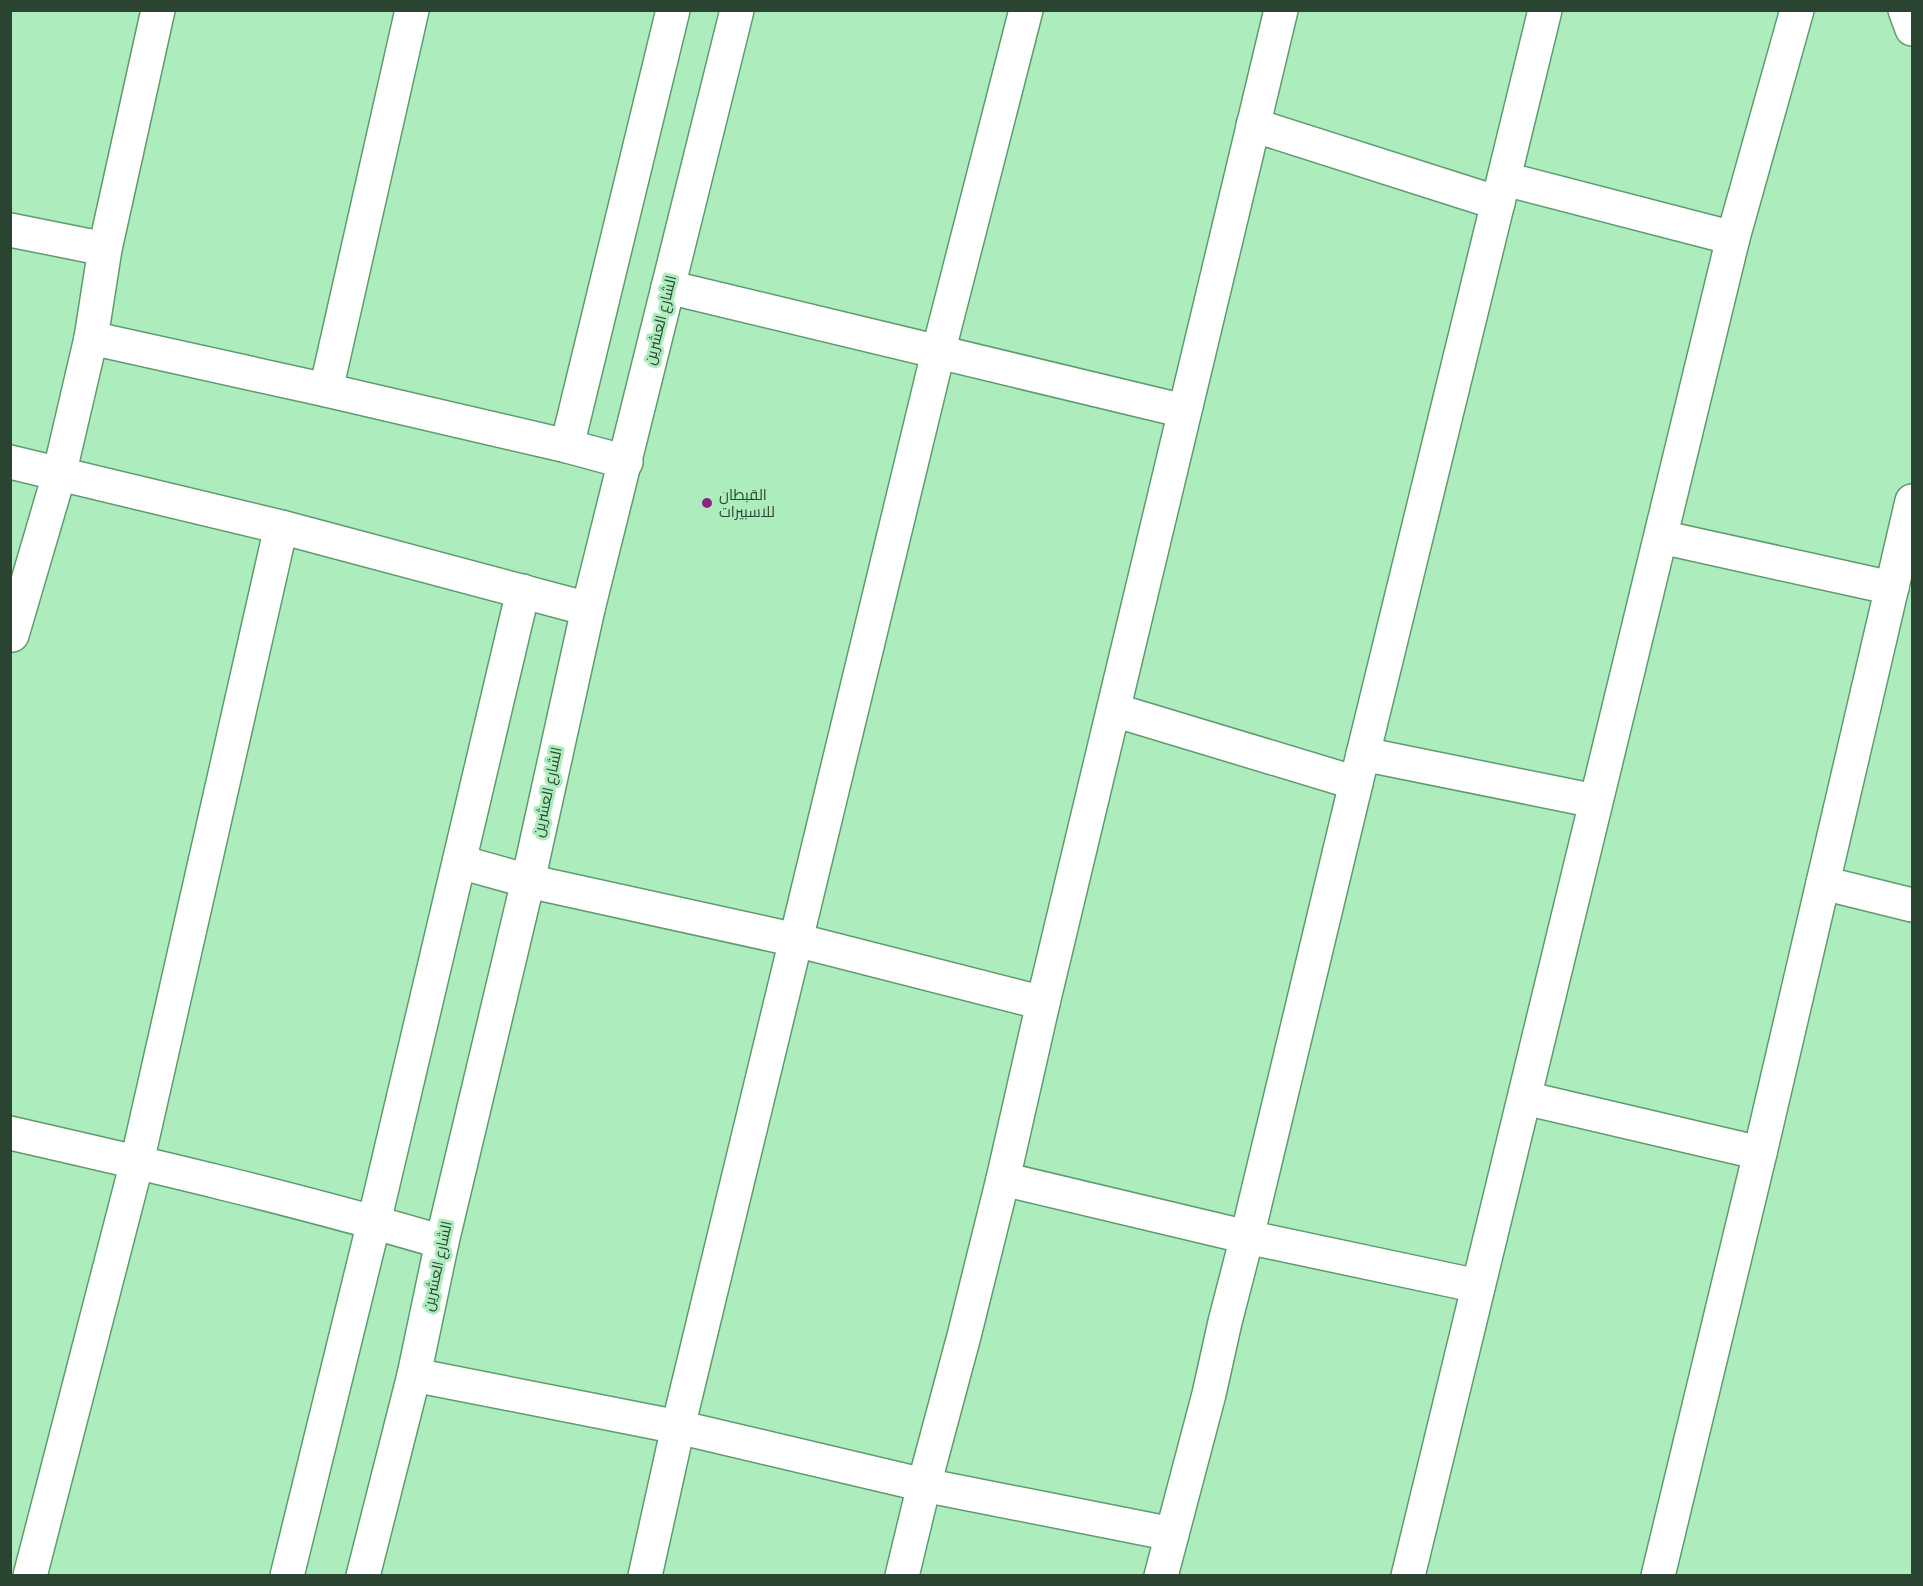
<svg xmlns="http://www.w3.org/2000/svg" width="1923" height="1586" viewBox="0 0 1923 1586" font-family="'IBM Plex Sans',Cairo,sans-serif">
  <rect width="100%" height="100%" fill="#adedbd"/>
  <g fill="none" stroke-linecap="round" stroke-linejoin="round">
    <defs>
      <g id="street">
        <path d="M412 10 326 390 567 446 626 462"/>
        <path d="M1905 10 1912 29"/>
        <path d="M1253 125 1498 203"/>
        <path d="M1505 179 1733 238"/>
        <path d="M10 230 105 249"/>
        <path d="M668 287 1184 411"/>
        <path d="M91 338 326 390"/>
        <path d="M567 446 673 10"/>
        <path d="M10 462 281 527 588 609"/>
        <path d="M1661 537 1892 588"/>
        <path d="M12 635 59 475 91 338 105 249 158 10"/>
        <path d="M1114 710 1356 783"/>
        <path d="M1363 754 1595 801"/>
        <path d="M460 862 528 881 796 940 1043 1003"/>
        <path d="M1823 883 1912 905"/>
        <path d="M1525 1098 1760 1153"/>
        <path d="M10 1133C155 1166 300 1200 442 1242"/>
        <path d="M1003 1179 1247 1237 1478 1286"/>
        <path d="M414 1375 678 1427 924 1485 1172 1534"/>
        <path d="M30 1576 137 1162 281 527"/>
        <path d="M287 1576 374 1222 523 591"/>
        <path d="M645 1576 678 1427 938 353 1026 10"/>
        <path d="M902 1576 924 1485 964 1336 1003 1179 1043 1003 1281 10"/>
        <path d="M1161 1576 1209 1394 1225 1322 1247 1237 1356 783 1545 10"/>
        <path d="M1408 1576 1733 238 1797 10"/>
        <path d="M1658 1576 1760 1153 1912 501"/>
      </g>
      <path id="secondary" d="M363 1576 414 1375 442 1242 528 881 588 609 737 10"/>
    </defs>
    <use href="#street" stroke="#5e9b6f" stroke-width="36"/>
    <use href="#secondary" stroke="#5e9b6f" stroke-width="36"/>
    <use href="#street" stroke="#fff" stroke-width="33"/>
    <use href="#secondary" stroke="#fff" stroke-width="33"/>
  </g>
  <circle fill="#8e2285" stroke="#adedbd" stroke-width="2" cx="707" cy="503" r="6"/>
  <g text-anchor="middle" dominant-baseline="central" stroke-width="6" stroke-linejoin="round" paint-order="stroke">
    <g font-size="15" fill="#2a4431" stroke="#adedbd">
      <text transform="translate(660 320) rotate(-76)">الشارع العشرين</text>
      <text transform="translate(547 792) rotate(-78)">الشارع العشرين</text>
      <text transform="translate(437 1266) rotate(-78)">الشارع العشرين</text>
    </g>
    <g font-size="15" fill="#2a4431" stroke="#adedbd" text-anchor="start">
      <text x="719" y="494">القبطان<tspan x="719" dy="17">للاسبيرات</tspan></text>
    </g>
  </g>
  <rect width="1923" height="1586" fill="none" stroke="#2a4431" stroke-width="24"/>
</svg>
